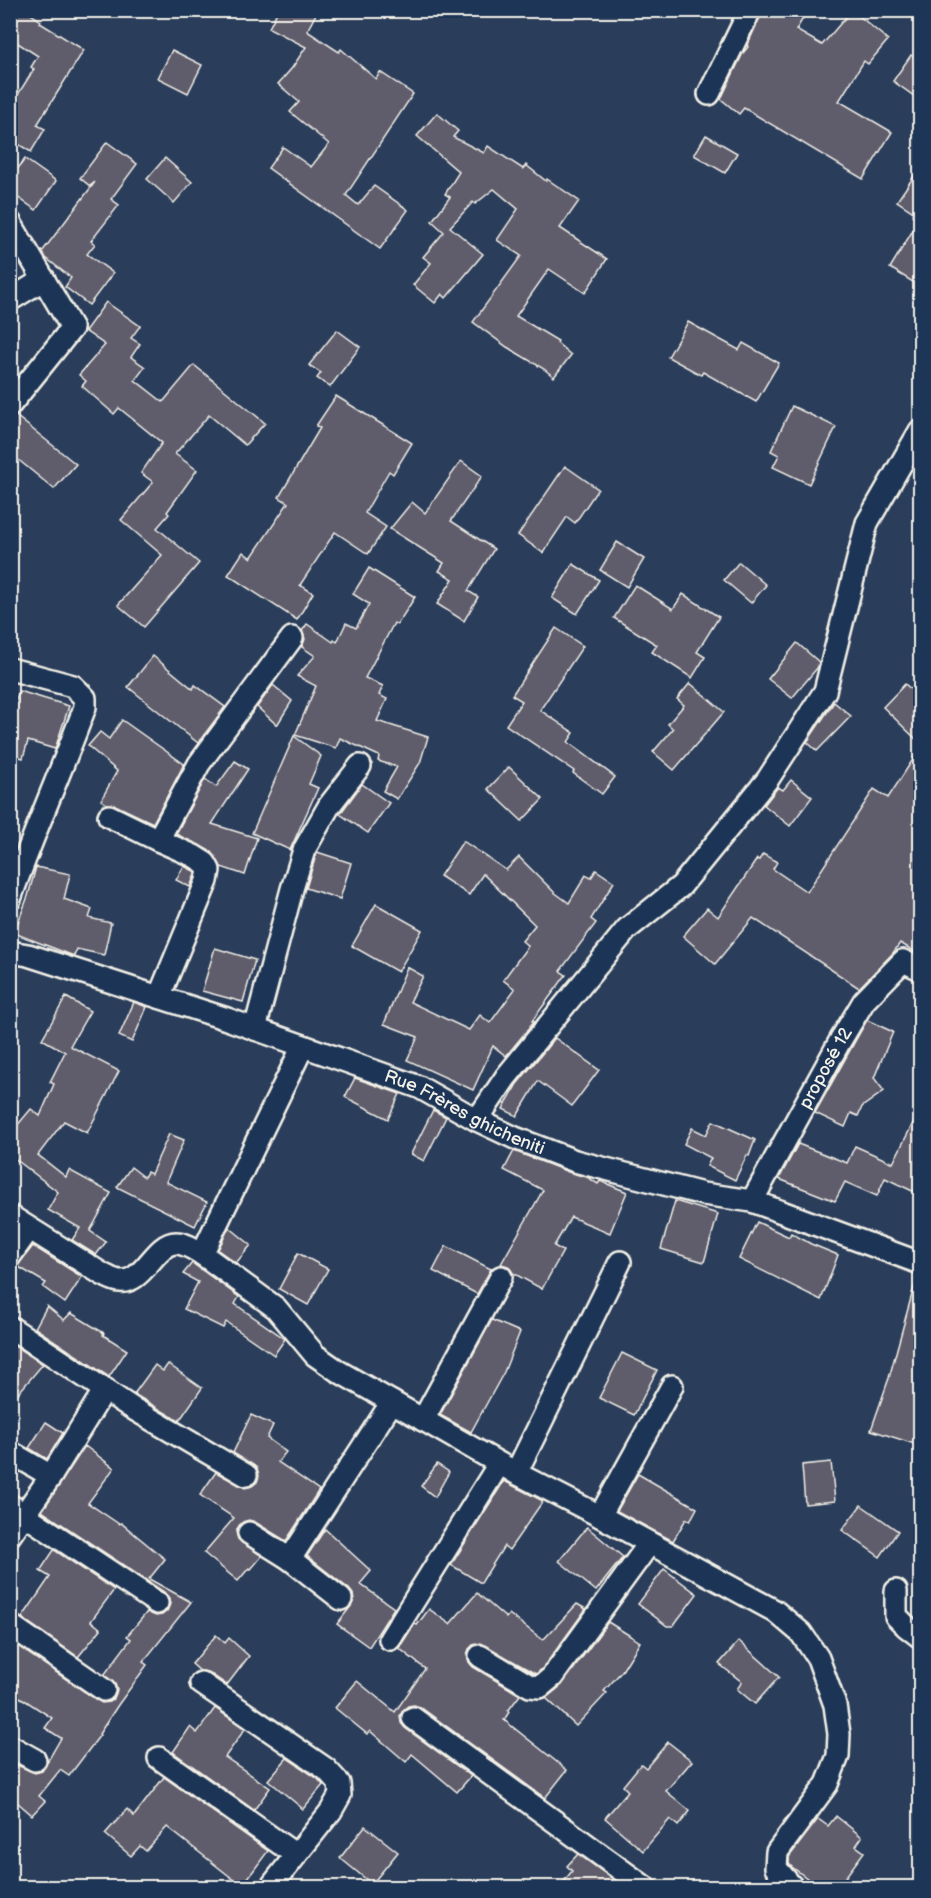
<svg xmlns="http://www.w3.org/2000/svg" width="931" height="1898" viewBox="0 0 931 1898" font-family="'Balsamiq Sans',sans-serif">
  <rect width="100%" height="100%" fill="#2a3d5b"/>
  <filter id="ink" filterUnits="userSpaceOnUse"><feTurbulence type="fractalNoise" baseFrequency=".0167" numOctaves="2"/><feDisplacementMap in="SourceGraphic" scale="12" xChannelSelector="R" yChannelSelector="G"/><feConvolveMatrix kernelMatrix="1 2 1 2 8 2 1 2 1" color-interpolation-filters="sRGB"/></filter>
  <g filter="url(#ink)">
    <g fill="#5f5b6c" stroke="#f4f1e8" stroke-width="1.5">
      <path d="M10 10H25L41 21 40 23 84 50 37 125 45 129 31 152 10 139V107L34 69 31 67 38 56 10 38Z"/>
      <path d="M278 10H318L307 31 339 52 341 49 376 79 380 72 413 94 346 195 358 205 374 186 408 210 380 249 268 168 283 147 311 167 329 144 290 112 299 102 278 84 292 68 306 47 269 28Z"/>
      <path d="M763 10H808L796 30 822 45 852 10 888 40 868 64 864 61 839 101 892 132 863 179 744 108 739 114 721 99 743 53 748 47 747 46Z"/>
      <path d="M172 50 202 65 188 93 158 78Z"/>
      <path d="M911 55 921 62V101L893 81Z"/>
      <path d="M437 113 458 131 453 137 484 153 488 146 523 169 526 165 546 181 547 179 579 201 560 228 607 259 585 293 549 269 516 316 558 341 557 343 571 355 554 377 544 369 507 347 473 322 521 256 497 240 518 209 494 189 475 204 473 202 450 227 483 254 446 298 442 294 435 303 413 285 431 263 423 257 444 232 432 221 450 197 445 194 459 172 417 136Z"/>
      <path d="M706 135 737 153 725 173 694 155Z"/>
      <path d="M107 142 137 164 111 199 119 205 91 241 95 244 87 254 113 273 89 305 65 287 71 278 46 258 42 252 95 182 90 186 80 178Z"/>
      <path d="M165 158 192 182 174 203 147 179Z"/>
      <path d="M25 159 56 181 36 210 10 192V179Z"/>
      <path d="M921 166V217L897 201Z"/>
      <path d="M921 217V287L890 268Z"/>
      <path d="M106 302 140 326 131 338 140 344 131 357 145 367 135 380 163 402 194 365 265 423 245 445 209 415 175 454 197 470 167 512 169 514 157 528 199 563 144 627 118 605 162 555 121 520 153 482 141 473 162 443 119 408 114 414 82 386 86 381 79 375 105 345 85 331Z"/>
      <path d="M688 322 739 350 743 343 779 363 756 402 703 372 701 375 668 357Z"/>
      <path d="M337 330 360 347 330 387 317 378 321 373 309 365Z"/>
      <path d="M336 396 412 443 393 474 389 471 365 513 386 527 368 554 335 532 300 585 313 593 297 620 228 575 243 552 251 558 288 503 279 497 320 428 316 426Z"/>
      <path d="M792 406 836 427 809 484 773 467 779 455 771 451Z"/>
      <path d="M16 416 76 464 54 489 10 453V417Z"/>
      <path d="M461 461 482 476 451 521 494 549 468 591 478 597 464 621 437 604 453 579 439 571 444 563 390 529 412 502 425 513Z"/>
      <path d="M565 466 598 489 575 523 567 517 543 553 518 535Z"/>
      <path d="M617 542 644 559 627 587 600 570Z"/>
      <path d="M739 562 766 585 751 603 724 580Z"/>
      <path d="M573 564 599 580 577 614 552 598Z"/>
      <path d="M369 568 415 597 397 625 394 623 365 678 383 686 379 695 387 699 377 721 428 737 420 763 397 799 383 791 397 767 378 761 379 756 340 738 336 748 295 735 316 686 297 676 315 656 302 647 305 639 302 631 307 624 333 642 334 640 337 642 346 623 356 628 369 604 353 594Z"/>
      <path d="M635 585 673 609 683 594 719 617 697 652 705 657 692 678 652 652 657 645 614 618Z"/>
      <path d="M556 628 583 646 540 710 574 733 568 742 615 777 602 794 573 773 574 771 506 725 522 701 512 695Z"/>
      <path d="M797 643 819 662 818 667 792 698 768 679Z"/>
      <path d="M153 656 193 689 195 685 225 707 198 743 128 687Z"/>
      <path d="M690 683 724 712 674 770 653 752 673 729 668 724 684 705 677 699Z"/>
      <path d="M905 684 921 698V744L883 707Z"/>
      <path d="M273 685 292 701 277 725 257 707Z"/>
      <path d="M19 691 69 706 55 749 28 741 23 758 10 754V701L15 703Z"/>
      <path d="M834 702 851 716 817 751 807 742Z"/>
      <path d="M122 720 184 764 153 823 115 805 107 804 101 800 117 771 88 746 100 732 109 739Z"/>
      <path d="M294 736 321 756 309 784 318 788 290 850 252 833Z"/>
      <path d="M921 747V955L900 943 893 953 859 988 753 918 715 964 683 936 707 908 718 917 757 859 759 860 763 854 777 862 773 869 807 892 874 789 888 798Z"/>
      <path d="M235 761 248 769 212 824 257 838 245 875 221 867 212 852 176 834 205 779 216 787Z"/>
      <path d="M509 767 543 799 522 821 488 789Z"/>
      <path d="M791 780 812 797 790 826 764 805 778 787 783 790Z"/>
      <path d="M362 784 389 803 368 833 340 814Z"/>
      <path d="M463 841 506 870 519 857 554 892 569 903 586 875 591 878 596 870 614 882 591 919 596 923 560 971 566 975 532 1021 534 1022 506 1056 493 1046 473 1090 407 1060 418 1037 384 1024 407 967 423 976 410 1002 469 1030 480 1015 490 1023 515 989 503 980 528 946 522 941 535 925 483 874 469 895 440 876Z"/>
      <path d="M317 852 351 863 340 899 306 888Z"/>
      <path d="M184 866 196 872 190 887 176 880Z"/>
      <path d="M36 867 70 874 64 899 92 909 89 918 111 923 104 955 77 949 74 956 14 933 28 896Z"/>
      <path d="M376 904 422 930 398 972 352 946Z"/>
      <path d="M215 948 255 960 243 1002 202 991Z"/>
      <path d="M66 997 90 1011 70 1046 119 1071 87 1133 64 1121 38 1155 66 1177 69 1170 111 1193 90 1231 106 1242 96 1255 72 1240 80 1228 48 1210 58 1192 10 1155V1134L31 1109 40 1116 54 1084 50 1082 65 1052 42 1039Z"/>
      <path d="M134 1002 147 1007 132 1042 119 1036Z"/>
      <path d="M867 1020 893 1032 874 1078 884 1091 862 1107 858 1116 851 1113 845 1127 815 1113Z"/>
      <path d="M555 1038 599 1070 572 1106 538 1081 517 1116 503 1109 517 1084Z"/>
      <path d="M355 1078 400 1094 388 1119 345 1097Z"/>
      <path d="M921 1107V1195L885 1178 877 1196 845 1182 835 1201 779 1179 798 1144 847 1163 855 1146 893 1163Z"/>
      <path d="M433 1110 446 1117 424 1161 411 1154Z"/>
      <path d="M713 1121 755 1140 749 1156 747 1155 735 1180 707 1166 711 1158 684 1144 692 1128 706 1135Z"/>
      <path d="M169 1134 184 1140 166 1182 207 1202 195 1226 117 1187 131 1167 144 1177 147 1172 151 1174Z"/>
      <path d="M514 1151 571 1173 587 1177 598 1184 600 1181 627 1192 610 1233 571 1217 554 1246 563 1251 542 1289 513 1273 508 1266 501 1264 543 1190 504 1170Z"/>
      <path d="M675 1201 718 1214 704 1262 661 1249Z"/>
      <path d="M757 1222 789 1237 791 1233 811 1244 838 1255 821 1300 739 1259Z"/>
      <path d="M229 1227 251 1245 236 1263 218 1250Z"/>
      <path d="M33 1246 82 1277 65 1303 43 1287 46 1283 17 1266Z"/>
      <path d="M446 1246 491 1269 477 1294 433 1271Z"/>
      <path d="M298 1253 328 1269 308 1305 279 1289Z"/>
      <path d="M192 1263 239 1297 235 1304 285 1339 274 1355 226 1322 223 1328 184 1309 198 1282 183 1274Z"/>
      <path d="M917 1276H921V1446L871 1430 889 1378Z"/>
      <path d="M47 1306 64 1320 71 1313 104 1333 103 1335 127 1350 109 1377 35 1328Z"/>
      <path d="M492 1320 520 1332 504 1372 471 1432 440 1415Z"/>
      <path d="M10 1343 43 1364 10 1403Z"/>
      <path d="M622 1353 657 1370 634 1415 599 1398Z"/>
      <path d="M168 1364 202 1388 179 1421 134 1394 155 1365 163 1371Z"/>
      <path d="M251 1415 273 1425 267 1438 286 1452 278 1462 319 1490 286 1541 255 1522 249 1520 243 1522 239 1526 236 1532 238 1539 262 1556 251 1569 249 1568 238 1581 204 1553 234 1518 200 1495 216 1472 245 1488 252 1486 257 1482 259 1476 257 1468 233 1453Z"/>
      <path d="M46 1422 63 1433 47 1459 29 1448Z"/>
      <path d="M85 1446 114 1468 88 1503 119 1524 121 1523 165 1559 149 1579 191 1602 143 1662 147 1665 118 1705 99 1734 100 1735 69 1776 60 1770 39 1796 45 1801 32 1815 10 1796V1773L17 1765 35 1773 42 1771 61 1738 45 1728 52 1718 20 1697 10 1711V1641L97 1700 102 1703 109 1702 114 1698 117 1690 115 1684 104 1675 131 1639 127 1636 147 1612 156 1616 162 1615 167 1611 170 1604 169 1598 164 1592 42 1511Z"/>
      <path d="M831 1462 835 1501 805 1504 802 1465Z"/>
      <path d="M437 1464 449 1472 435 1497 421 1486Z"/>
      <path d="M638 1474 697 1508 690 1521 686 1519 673 1541 617 1511Z"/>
      <path d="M504 1481 543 1501 509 1550 504 1546 481 1583 451 1565Z"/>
      <path d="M861 1505 898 1531 880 1557 842 1530Z"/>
      <path d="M587 1527 623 1557 596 1591 559 1561Z"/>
      <path d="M325 1529 371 1571 360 1584 394 1608 369 1647 337 1624 351 1606 354 1600 353 1594 349 1589 307 1556Z"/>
      <path d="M54 1550 114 1590 91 1621 101 1629 78 1657 22 1618 50 1577 40 1571Z"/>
      <path d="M664 1569 697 1594 673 1626H667L638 1604Z"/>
      <path d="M477 1593 506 1618 509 1614 543 1640 577 1604 586 1609 543 1668 536 1674 481 1643 473 1645 469 1649 467 1655 469 1662 473 1667 520 1695 508 1711 509 1712 504 1720 567 1770 545 1798 420 1707 414 1705 408 1706 403 1710 400 1716 401 1723 405 1728 471 1776 457 1792 412 1754 406 1762 370 1731 367 1734 335 1708 357 1681 395 1712 425 1669 399 1648 415 1623 417 1625 429 1609 450 1624Z"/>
      <path d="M608 1622 640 1642 622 1671 604 1691 607 1693 576 1726 546 1698 562 1685Z"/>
      <path d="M216 1635 225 1643 229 1638 249 1656 227 1685 208 1672 200 1671 192 1664Z"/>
      <path d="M739 1641 779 1677 755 1704 737 1689 742 1682 719 1664Z"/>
      <path d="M215 1708 245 1729 225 1757 270 1788 254 1810 173 1752 190 1727 197 1733Z"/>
      <path d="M668 1742 692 1761 666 1791 690 1811 678 1826 670 1819 643 1851 605 1818 628 1791 623 1786 641 1764 646 1768Z"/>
      <path d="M287 1758 318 1779 323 1785 303 1809 268 1780Z"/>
      <path d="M164 1777 268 1851 242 1886 167 1827 146 1851 140 1846 131 1856 105 1834 127 1809 134 1816Z"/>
      <path d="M836 1816 862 1837 856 1846 864 1852 838 1887H819L792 1867 789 1864V1857L818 1819 828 1826Z"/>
      <path d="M365 1826 398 1852 372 1884 340 1858Z"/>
      <path d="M578 1854 624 1887H572L564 1881 572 1871 567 1866Z"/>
    </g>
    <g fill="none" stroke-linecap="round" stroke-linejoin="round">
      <defs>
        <g id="street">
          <path d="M709 94 750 10"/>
          <path d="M10 222 72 328 10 405"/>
          <path d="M10 300 44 279"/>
          <path d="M10 669 73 686 85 698V707C61 772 33 834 10 899"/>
          <path d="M109 816 158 840 194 856 205 863 209 870 207 881 159 997"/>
          <path d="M158 840 199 764 292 638"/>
          <path id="s1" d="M10 952 28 955 227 1019 419 1087 477 1120 515 1138 575 1161 703 1194 752 1201 920 1263"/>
          <path d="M255 1029 292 889 304 850 329 806 360 766"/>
          <path d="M477 1120 506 1077 627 929 681 886 768 779 825 691 867 523 920 431"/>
          <path id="s2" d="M752 1201 840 1041 864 1001 903 961 920 969"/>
          <path d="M10 1216 102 1274C106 1276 111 1279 115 1280 143 1289 153 1243 176 1243 185 1243 194 1249 202 1254L303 1046"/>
          <path d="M202 1254 276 1308 315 1355 338 1371 516 1473 600 1516 775 1611 801 1633 818 1658 835 1705 839 1734 838 1756 827 1784 777 1852 776 1868 793 1888"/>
          <path d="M10 1256 29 1229"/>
          <path d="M10 1327 132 1408 246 1475"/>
          <path d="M423 1420 501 1277"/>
          <path d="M10 1452 51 1476"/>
          <path d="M516 1473 620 1262"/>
          <path d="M10 1505 157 1603"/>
          <path d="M600 1516 672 1386"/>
          <path d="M249 1533 290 1559 392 1402"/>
          <path d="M10 1535 51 1476 105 1389"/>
          <path d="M290 1559 341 1599"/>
          <path d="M896 1591V1616L907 1627 920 1637"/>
          <path d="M10 1625 104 1690"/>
          <path d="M390 1639 499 1464"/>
          <path d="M480 1656 530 1686 540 1687 552 1677 649 1544"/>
          <path d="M201 1683 326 1769 339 1783 340 1795 331 1811 270 1888"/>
          <path d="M413 1718 646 1888"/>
          <path d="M10 1746 35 1760"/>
          <path d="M159 1758 296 1855"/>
        </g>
      </defs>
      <use href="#street" stroke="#f4f1e8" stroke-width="26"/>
      <use href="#street" stroke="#1d3557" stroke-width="21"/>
    </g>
  </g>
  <g text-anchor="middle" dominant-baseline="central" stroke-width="4.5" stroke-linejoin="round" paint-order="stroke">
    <g font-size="18" fill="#f4f1e8" stroke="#1d3557">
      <text stroke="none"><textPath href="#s2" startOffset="152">proposé 12</textPath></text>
      <text stroke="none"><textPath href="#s1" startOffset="483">Rue Frères ghicheniti</textPath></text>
    </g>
  </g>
  <rect width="931" height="1898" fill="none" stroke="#1d3557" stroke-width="36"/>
  <rect x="18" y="18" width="895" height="1862" fill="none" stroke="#f4f1e8" stroke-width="2" filter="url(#ink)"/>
</svg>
